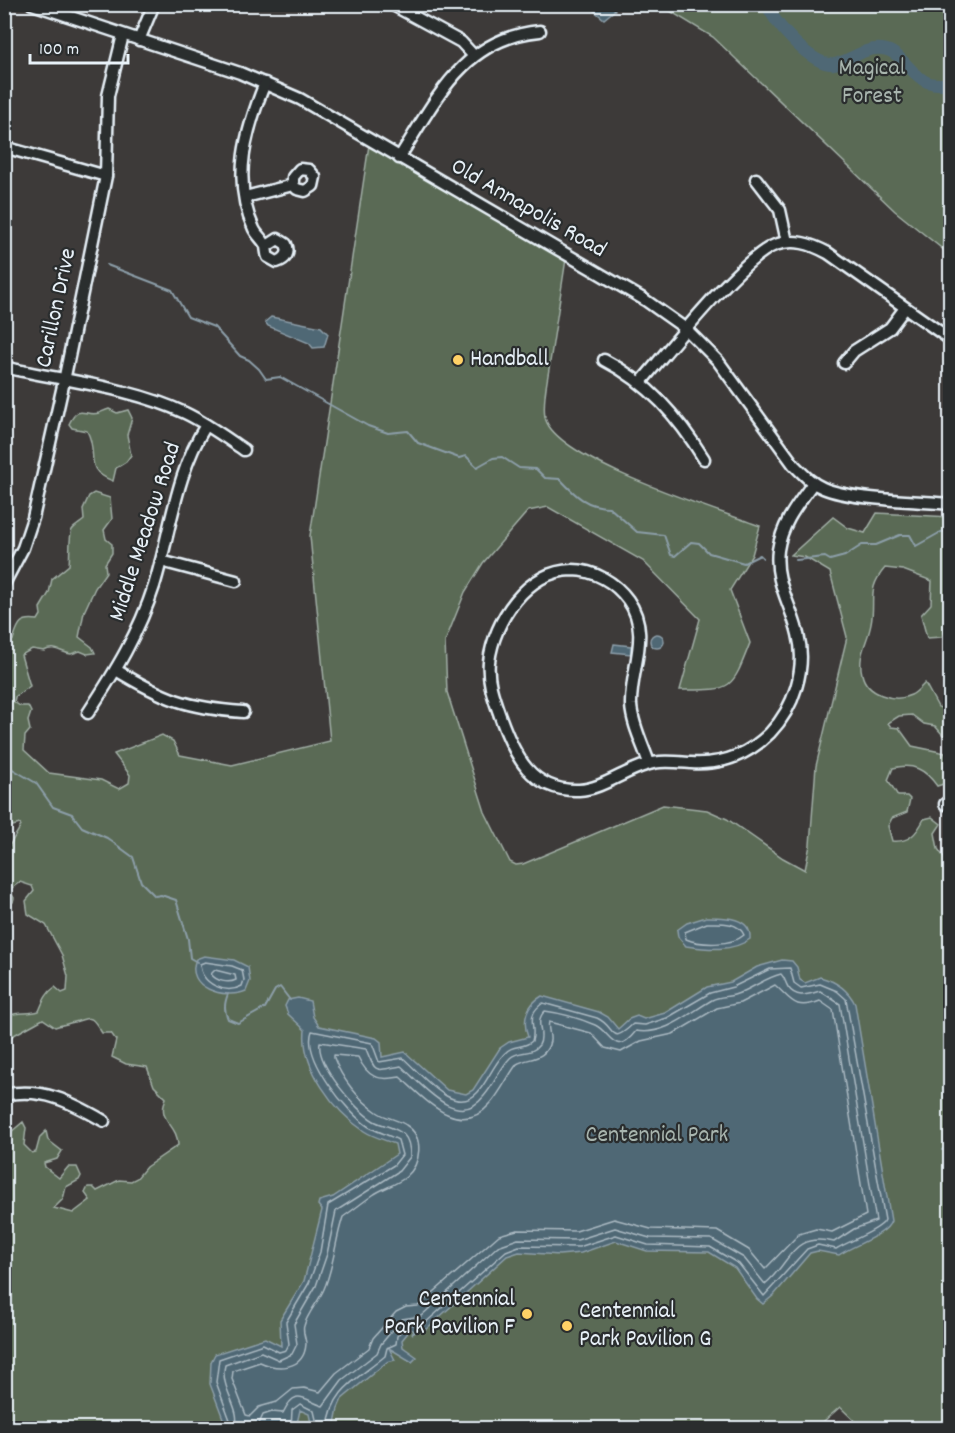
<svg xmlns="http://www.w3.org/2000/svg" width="955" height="1433" viewBox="0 0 955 1433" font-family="Dekko,sans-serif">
  <rect width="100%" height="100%" fill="#3d3a39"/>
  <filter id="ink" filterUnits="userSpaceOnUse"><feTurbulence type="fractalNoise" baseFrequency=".0167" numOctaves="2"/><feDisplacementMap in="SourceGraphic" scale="12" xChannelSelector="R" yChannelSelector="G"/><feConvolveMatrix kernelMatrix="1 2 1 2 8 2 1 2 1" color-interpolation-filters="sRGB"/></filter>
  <g filter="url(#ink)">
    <g fill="#5a6b54" stroke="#a1aea6" stroke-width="1.5">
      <path d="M660 5H950V255L895 211 713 37Z"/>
      <path d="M369 145 566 259C561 293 555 328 550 362 548 379 542 400 545 417 553 460 718 510 760 526L752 555 730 590 750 643C731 692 732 690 680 690L700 619 643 561 548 507 528 511 483 563 465 592 445 642 447 692 485 812 510 862 516 865 523 864 663 805 707 810 727 819 783 858 805 870 810 845 816 766 847 637 830 572 805 557 791 555 833 517 848 528 865 533 877 513 950 517V612L942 637 927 638 921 615 931 604 932 581 903 570 885 568C866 590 876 599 871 624 868 642 857 655 862 674 866 694 894 703 911 695 916 693 921 687 925 683L938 707 950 711V743L935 726 924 724 912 715 899 716 888 723 891 727 899 728 912 746 945 753 947 762 944 766 950 767V782L937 786C925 769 913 763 893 768L888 780 898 796H907L910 799 907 812 892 818 888 826 892 841C909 843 917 833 924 819L932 817 941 824 935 833 938 849 945 859 950 858V1428H862L840 1407 816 1428H5L4 1130 11 1132 23 1122 26 1128 24 1145 32 1153 36 1152 40 1137 46 1131 48 1140 62 1151 57 1159 44 1163 45 1167 59 1178 68 1167H77L81 1176 79 1180 66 1187 63 1199 54 1208 73 1213 90 1200 85 1193 88 1187H93L97 1191 119 1180 131 1181 137 1178 146 1167 178 1145C178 1124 156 1121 166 1098L154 1086 147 1067 126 1064 112 1057 116 1040 111 1033H102C89 1011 91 1019 70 1023 65 1025 61 1025 55 1027L43 1019 5 1040V1018C17 1010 27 1015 39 1011 43 1002 46 993 55 987L62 993 67 991 68 976 62 955 46 925 28 914 26 901 34 891 32 886 20 882 9 890 14 898 13 902 5 906V853L21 826 20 824 5 828V812H10L4 776 5 642 13 640C18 625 19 617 38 620L41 615 40 608 49 593 52 579 69 565C70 558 69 534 72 530 75 526 81 523 84 520L83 509 89 496 94 493 110 498 112 519 104 530 106 539 112 544V553L105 564 106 572 95 588 84 612 79 637 92 647 95 653 87 654 80 651 71 654C61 653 55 645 44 651L32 649 21 655 30 686 15 697 14 702 20 706H28L31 712 28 721 30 730 25 736 24 750 49 773 101 780 119 789 129 783 130 775 114 754 162 735 173 741 180 755 232 765 330 741 310 536Z"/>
      <path d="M109 409 117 413 128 410 132 418 127 435 131 455 126 462 116 468 113 481C81 469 100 455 87 431L72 428 69 424C79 403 84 417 99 413 102 412 105 410 109 409Z"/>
    </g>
    <g fill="#4f6774" stroke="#8c9ea9" stroke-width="1.5">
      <path d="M587 5H611L615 10 604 19Z"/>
      <path d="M271 317 321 327 328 334 324 347 313 348 309 343 268 326 265 322Z"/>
      <circle cx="657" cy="641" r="7"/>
      <path d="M614 644 631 646V654L612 652Z"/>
      <path d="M706 917C722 917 752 916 750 939 733 952 707 949 686 946L678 937 677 930 687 923Z"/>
      <path d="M204 956 234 960 248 967 250 981 246 991C225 1000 184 988 196 959Z"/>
      <path d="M782 960 792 961 797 967 800 980 805 983 820 977C835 981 848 989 855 1004L891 1221C887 1235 853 1245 839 1255L818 1251 810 1253 774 1295 763 1304 757 1299 735 1268 709 1252 647 1251 616 1241 581 1253 559 1255 519 1252 507 1256 425 1330H419L412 1334 414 1331 411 1329 402 1340 403 1347 417 1357 412 1362 389 1348 395 1360 387 1362 342 1399 338 1408 334 1428H312L309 1414 300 1410 296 1428H280L274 1425 268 1428H217L224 1421 210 1384 211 1362 215 1354 265 1338 281 1346 280 1320 304 1281 322 1210 318 1205 319 1201 333 1197 397 1154 395 1144C385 1140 373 1137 364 1131 334 1111 301 1067 305 1030L288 1014 285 1006 288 1000 298 998 310 1001 313 1017 319 1026 376 1038 381 1042 382 1057 405 1052 447 1090 466 1094 473 1090 500 1048 509 1042 528 1037C522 1021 526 1005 542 996L599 1012 608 1017 618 1029 629 1019 637 1016 644 1019 665 1013 707 987 731 982 757 967Z"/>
    </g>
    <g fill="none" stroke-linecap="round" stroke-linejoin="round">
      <g stroke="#abbac3" stroke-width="1.5">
        <path d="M707 923C720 923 738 921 744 935 732 946 700 945 686 939L685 932Z"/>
        <path d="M205 962 232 966 242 970 244 980 242 986C225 995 201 984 200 964Z"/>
        <path d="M215 970 235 975 236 980C228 984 216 981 211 974Z"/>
        <path d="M775 985C792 1000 794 1011 820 1001L833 1010 866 1215 832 1232 816 1229 799 1234 765 1269 749 1250 717 1231 651 1229 614 1219 576 1231 517 1230 499 1235 418 1306 406 1307 396 1312 373 1338 369 1348 336 1373 320 1392 304 1388 293 1389 277 1402 259 1407 250 1416 246 1415 232 1379 233 1371 260 1362C277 1370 304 1371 306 1344 306 1339 302 1331 304 1326 307 1314 319 1301 324 1289 334 1266 335 1241 343 1217 353 1210 363 1202 373 1195 383 1188 396 1185 406 1177 421 1164 425 1137 406 1125 397 1119 385 1118 377 1112 358 1099 342 1079 334 1058V1055L358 1057C368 1078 378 1081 400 1077 423 1097 459 1140 490 1104 501 1092 507 1077 517 1064 529 1057 546 1061 550 1041 551 1034 547 1028 549 1022L591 1033 605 1048 621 1052 641 1041 673 1034 717 1008 740 1003Z"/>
        <path d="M225 1428 230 1420 216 1382 219 1359 263 1344 279 1352 286 1350 289 1344 286 1322 309 1283 320 1252 328 1205 394 1165 402 1155 398 1140C389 1135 378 1132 369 1127 347 1113 302 1058 312 1031L372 1043 379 1062 403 1058C421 1073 454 1119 478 1092 488 1081 493 1065 504 1054 512 1044 524 1049 532 1041 537 1026 524 1016 543 1003L597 1018C617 1027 609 1047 633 1024L645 1025 667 1018 710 993 733 987 770 969 790 968 794 983 801 988 820 984 837 991 846 999 885 1220C882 1229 847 1242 836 1249L818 1245 807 1249 764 1296 739 1264 710 1247 648 1245 616 1235 579 1247 519 1246 506 1251 424 1324 406 1325 397 1336 396 1344 387 1348 385 1356C358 1379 331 1389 328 1428"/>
        <path d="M235 1428C243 1409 219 1389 225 1365L261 1352 279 1360 292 1354 297 1344 294 1324 316 1286 327 1254 336 1211 399 1171 410 1157C410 1150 409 1140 404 1135 396 1127 383 1126 374 1121 355 1110 316 1064 320 1042L366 1049C376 1074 374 1071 401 1066 421 1083 457 1131 484 1096 494 1085 500 1068 510 1058 519 1049 531 1056 539 1045 546 1034 533 1022 545 1011 560 1013 581 1019 595 1025 611 1032 614 1059 636 1031 665 1036 689 1013 712 1000 719 996 727 997 734 995 751 990 764 978 781 974 785 978 785 982 788 987 797 1000 809 994 820 991L840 1004 876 1221 854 1229 834 1242C790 1232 792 1262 765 1284L744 1258 711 1239 650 1238 615 1228 577 1240 518 1239 498 1246 421 1316 402 1319 381 1344 377 1353 342 1380 323 1406C305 1401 296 1385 283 1413L272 1412 263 1415 257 1428"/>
        <path d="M291 1428 292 1410 300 1404 314 1411 318 1428"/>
      </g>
      <g stroke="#8c9ea9" stroke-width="2">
        <path d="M107 265 172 290 188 317 214 327 240 356 249 360 259 369 266 379 280 377 368 426 388 433 408 431 418 443 459 458 466 456 477 467 493 458 502 457 519 468 536 469 545 478 560 479C575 495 586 507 609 507L637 532 664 535 671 555 675 556 691 542 699 543 709 553 744 563 760 555 763 558"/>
        <path d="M796 560 825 557 830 560 845 556 862 545H876L900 535H910L916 546 941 532 950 531"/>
        <path d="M4 764 36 783 53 807 72 814 82 827 107 838 133 857 141 882 155 896 161 895 176 900 188 939 190 958 197 962"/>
        <path d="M228 994C224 1004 224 1010 228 1019L238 1023 265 1008 275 990 280 987 290 1000"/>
        <path d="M942 1150 950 1144"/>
      </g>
      <path stroke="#4f6774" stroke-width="12" d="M767 4C772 22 813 67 834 64 851 61 863 47 882 49 902 51 910 75 927 82 934 85 943 84 950 84"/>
      <defs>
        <g id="minor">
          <path d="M32 4 240 73 300 99 645 300 686 329 718 361 794 465C803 474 811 483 823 488 851 500 918 501 950 504"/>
          <path d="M391 4 461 42 473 55"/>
          <path d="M139 40 154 4"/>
          <path d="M265 83C246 130 231 180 254 229 257 235 262 239 265 244 267 247 266 253 268 257L277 262C286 259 290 253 286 244L278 239 267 246"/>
          <path d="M4 147 106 176"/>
          <path d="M399 158C436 100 463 38 540 31"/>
          <path d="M756 179 780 210 787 242"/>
          <path d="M245 197 293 185V177L300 169 309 170 315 177 313 186 305 191 297 189 293 185"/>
          <path d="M604 360C649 383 678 417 704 459"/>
          <path d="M844 363 854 351 890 328 905 308"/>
          <path d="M4 367C64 381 130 387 185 413 206 423 225 437 244 450"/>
          <path d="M641 382C667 352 742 257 775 245 794 238 811 244 828 253L947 337"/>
          <path d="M161 561 236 581"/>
          <path d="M4 584 23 548 33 518 64 381 106 176 108 96 123 35"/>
          <path d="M116 670C164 699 187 708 243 712"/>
          <path d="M88 713C115 672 139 633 154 586 171 531 175 475 206 425"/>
          <path d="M649 763C643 745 632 724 631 705 630 669 652 633 628 600 615 582 594 570 572 570 527 571 494 620 489 662 487 681 494 699 500 716 514 755 531 792 579 790 602 789 624 771 646 765 660 760 676 762 691 763 722 765 748 755 770 733 794 708 807 668 798 634 791 604 774 582 778 550 782 523 798 504 813 483"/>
          <path d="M945 804 950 801"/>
          <path d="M4 1095C43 1087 71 1102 104 1121"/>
        </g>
      </defs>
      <use href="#minor" stroke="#e8f1f8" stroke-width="15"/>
      <use href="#minor" stroke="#2a2d2e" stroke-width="10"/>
    </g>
  </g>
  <g fill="#ffd166" stroke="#2a2d2e" stroke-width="2">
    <circle cx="458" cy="360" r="6"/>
    <circle cx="527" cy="1314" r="6"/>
    <circle cx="567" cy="1326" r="6"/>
  </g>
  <g text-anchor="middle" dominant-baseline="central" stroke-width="4.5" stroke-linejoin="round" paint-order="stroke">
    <g font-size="24" fill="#a8b5ae" stroke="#2a2d2e">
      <text x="872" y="69">Magical<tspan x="872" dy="28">Forest</tspan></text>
      <text x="657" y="1136">Centennial Park</text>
    </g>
    <g font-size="24" fill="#e8f1f8" stroke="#2a2d2e">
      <text transform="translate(528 209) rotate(30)">Old Annapolis Road</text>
      <text transform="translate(57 308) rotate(-78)">Carillon Drive</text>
      <text transform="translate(146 532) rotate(-72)">Middle Meadow Road</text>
    </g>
    <g font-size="24" fill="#e8f1f8" stroke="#2a2d2e" text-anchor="start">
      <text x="470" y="360">Handball</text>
      <text x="515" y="1300" text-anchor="end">Centennial<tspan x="515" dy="28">Park Pavilion F</tspan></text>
      <text x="579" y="1312">Centennial<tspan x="579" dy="28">Park Pavilion G</tspan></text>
    </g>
  </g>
  <rect width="955" height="1433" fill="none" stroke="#2a2d2e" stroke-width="24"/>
  <rect x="12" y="12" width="931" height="1409" fill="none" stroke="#e8f1f8" stroke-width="2" filter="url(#ink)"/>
  <path d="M30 54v9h98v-9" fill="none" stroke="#e8f1f8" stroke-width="3"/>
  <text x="39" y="54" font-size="18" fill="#e8f1f8" stroke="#2a2d2e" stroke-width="4.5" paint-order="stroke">100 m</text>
</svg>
